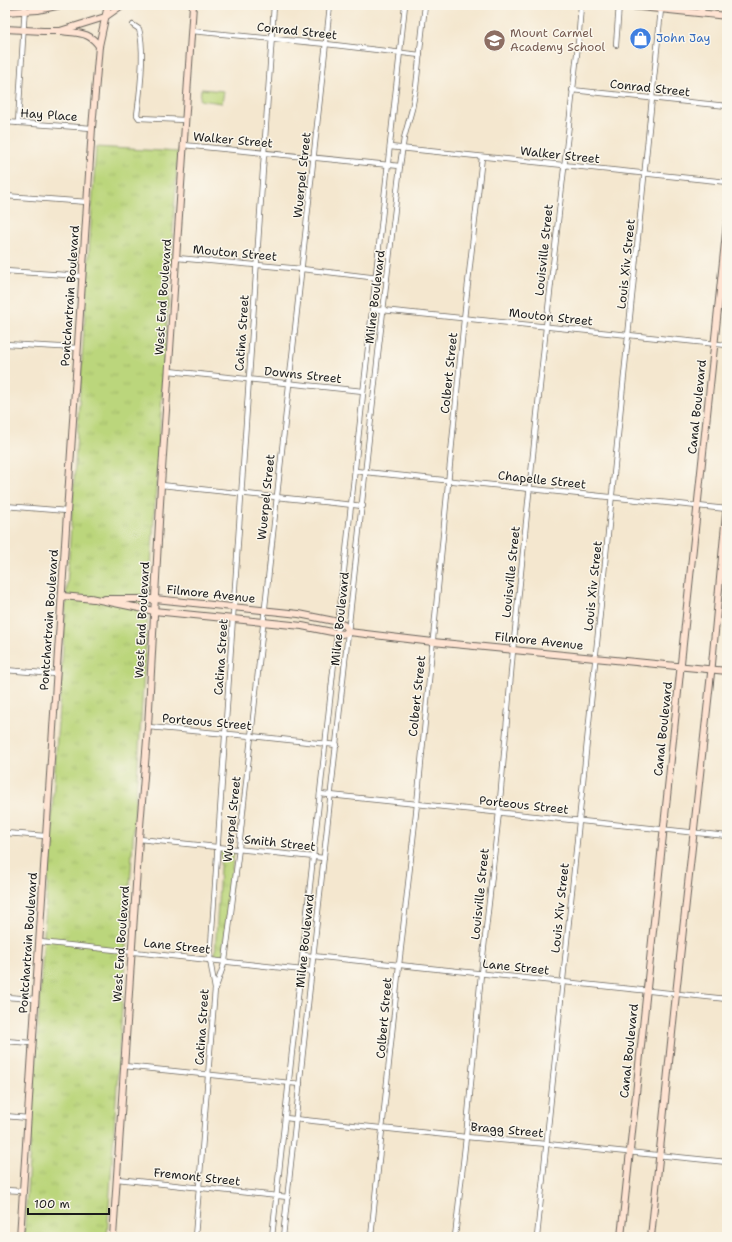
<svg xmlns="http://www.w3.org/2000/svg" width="732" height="1242" viewBox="0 0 732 1242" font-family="'Shantell Sans',sans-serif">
  <defs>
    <pattern id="park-tufts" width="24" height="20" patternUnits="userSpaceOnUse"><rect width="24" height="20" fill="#bbd67b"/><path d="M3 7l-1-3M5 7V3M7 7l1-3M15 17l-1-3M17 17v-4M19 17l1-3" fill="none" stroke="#a0b76a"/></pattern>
  </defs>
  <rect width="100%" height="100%" fill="#fbf7ec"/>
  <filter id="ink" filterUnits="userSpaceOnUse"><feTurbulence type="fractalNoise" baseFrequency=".025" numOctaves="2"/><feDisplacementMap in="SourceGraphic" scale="8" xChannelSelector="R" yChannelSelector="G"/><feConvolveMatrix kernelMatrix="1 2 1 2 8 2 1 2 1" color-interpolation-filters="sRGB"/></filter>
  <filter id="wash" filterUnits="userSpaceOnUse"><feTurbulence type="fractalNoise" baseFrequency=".012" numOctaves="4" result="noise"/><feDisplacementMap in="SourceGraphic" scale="16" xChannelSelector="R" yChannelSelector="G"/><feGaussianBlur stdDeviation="0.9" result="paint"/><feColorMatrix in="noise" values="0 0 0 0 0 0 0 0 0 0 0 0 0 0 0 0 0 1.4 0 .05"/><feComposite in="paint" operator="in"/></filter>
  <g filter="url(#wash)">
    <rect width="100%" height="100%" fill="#f4e7cf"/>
    <path fill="#bbd67b" stroke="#6c794c" d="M201 89 224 91 222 103 200 100Z"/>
    <g fill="url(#park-tufts)" stroke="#6c794c">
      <path d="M96 147 178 152 107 1237H24Z"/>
      <path d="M221 850 234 852 223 956H215Z"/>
    </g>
  </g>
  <g filter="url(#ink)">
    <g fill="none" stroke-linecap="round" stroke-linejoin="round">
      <defs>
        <g id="street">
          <path d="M133 25 139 29C145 49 140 93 137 115L139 118 185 120"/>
          <path d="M192 31 326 44 420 55"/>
          <path d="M616 45 619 5"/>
          <path d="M572 90 727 106"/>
          <path d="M5 122 92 128"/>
          <path d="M18 123 25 5"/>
          <path d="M183 145 400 166"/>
          <path d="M390 147 727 182"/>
          <path d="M5 196 88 202"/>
          <path d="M177 258 302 269 387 279"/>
          <path d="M5 271 82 276"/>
          <path d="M372 309 727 345"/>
          <path d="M5 344 78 348"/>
          <path d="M169 371 363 391"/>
          <path d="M355 471 727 509"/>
          <path d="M161 485 363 506"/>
          <path d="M5 506 67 511"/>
          <path d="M5 670 56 674"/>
          <path d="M148 727 251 736 337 745"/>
          <path d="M320 794 727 836"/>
          <path d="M5 833 46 836"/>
          <path d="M139 839 324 858"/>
          <path d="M40 942 312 971"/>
          <path d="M303 955 727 999"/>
          <path d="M216 987 225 961 239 848 330 5"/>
          <path d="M5 997 36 999"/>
          <path d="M5 1041 32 1043"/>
          <path d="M124 1066 300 1084"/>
          <path d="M5 1116 28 1118"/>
          <path d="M285 1118 466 1137 547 1144 727 1162"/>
          <path d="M117 1179 288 1197"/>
          <path d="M5 1190 23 1191"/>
          <path d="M195 1237 215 989 210 960 274 5"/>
          <path d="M272 1237 405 5"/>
          <path d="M283 1237 378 354 400 166 404 138 412 109 416 87 425 5"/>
          <path d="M371 1237 399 965 417 804 464 319 482 157"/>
          <path d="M455 1237 466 1137 481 974 499 812 513 650 546 327 578 45 581 5"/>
          <path d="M537 1237 661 9"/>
        </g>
        <g id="secondary">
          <path d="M621 5 727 16"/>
          <path d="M5 12 38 10 61 5"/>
          <path d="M701 13 702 5"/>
          <path d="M5 29 43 31H60L105 17 122 5"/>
          <path d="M62 31C79 34 88 31 99 46"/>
          <path d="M62 596 94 599"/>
          <path d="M90 598 154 611 302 626 342 634 349 632 433 642 727 671"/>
          <path d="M105 599H155L299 614 334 621 344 625 349 632"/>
          <path d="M20 1237 92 128 99 46 108 5"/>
          <path d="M113 1237 139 839 148 727 161 485 193 5"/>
          <path d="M621 1237 727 223"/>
          <path d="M651 1237 676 994 712 664 727 503"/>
        </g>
      </defs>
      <use href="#street" stroke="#68635b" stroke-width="6"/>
      <use href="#secondary" stroke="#68635b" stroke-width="8"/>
      <use href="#street" stroke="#fff" stroke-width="4.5"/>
      <use href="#secondary" stroke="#fee3d2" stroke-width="6"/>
    </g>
  </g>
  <defs>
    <symbol id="shop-disc" viewBox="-11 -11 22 22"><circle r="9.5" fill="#3f7fe0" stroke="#fbf7ec"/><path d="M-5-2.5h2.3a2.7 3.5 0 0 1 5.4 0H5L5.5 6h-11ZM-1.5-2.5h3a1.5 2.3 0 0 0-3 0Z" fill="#fff"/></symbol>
    <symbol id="school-disc" viewBox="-11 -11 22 22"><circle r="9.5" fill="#8d6e63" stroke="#fbf7ec"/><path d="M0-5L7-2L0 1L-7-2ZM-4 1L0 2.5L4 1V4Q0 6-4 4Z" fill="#fff"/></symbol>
  </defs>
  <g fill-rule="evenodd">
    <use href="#shop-disc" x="628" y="26" width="25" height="25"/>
    <use href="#school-disc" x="482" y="28" width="25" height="25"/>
  </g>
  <g text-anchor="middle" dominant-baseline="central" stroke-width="3" stroke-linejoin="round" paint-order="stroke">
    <g font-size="12" fill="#1c1c1c" stroke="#fbf7ec">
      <text transform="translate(297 31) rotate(6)">Conrad Street</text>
      <text transform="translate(650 88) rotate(6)">Conrad Street</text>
      <text transform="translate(49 115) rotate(4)">Hay Place</text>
      <text transform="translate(233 140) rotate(5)">Walker Street</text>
      <text transform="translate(560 155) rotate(6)">Walker Street</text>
      <text transform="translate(302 175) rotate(-84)">Wuerpel Street</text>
      <text transform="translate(544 250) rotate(-84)">Louisville Street</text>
      <text transform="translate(235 253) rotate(5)">Mouton Street</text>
      <text transform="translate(626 264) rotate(-84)">Louis Xiv Street</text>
      <text transform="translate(70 296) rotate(-86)">Pontchartrain Boulevard</text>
      <text transform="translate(163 297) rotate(-86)">West End Boulevard</text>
      <text transform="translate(375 297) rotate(-83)">Milne Boulevard</text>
      <text transform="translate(551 317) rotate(6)">Mouton Street</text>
      <text transform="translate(242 333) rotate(-86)">Catina Street</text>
      <text transform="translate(449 373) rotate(-84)">Colbert Street</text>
      <text transform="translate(303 375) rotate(6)">Downs Street</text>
      <text transform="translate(697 407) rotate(-84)">Canal Boulevard</text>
      <text transform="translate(542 480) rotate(6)">Chapelle Street</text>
      <text transform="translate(266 497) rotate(-84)">Wuerpel Street</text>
      <text transform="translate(511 572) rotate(-84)">Louisville Street</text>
      <text transform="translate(593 586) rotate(-84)">Louis Xiv Street</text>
      <text transform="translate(211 594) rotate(6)">Filmore Avenue</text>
      <text transform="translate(340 619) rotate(-84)">Milne Boulevard</text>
      <text transform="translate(49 620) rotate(-86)">Pontchartrain Boulevard</text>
      <text transform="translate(142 620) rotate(-87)">West End Boulevard</text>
      <text transform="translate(539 641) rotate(6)">Filmore Avenue</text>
      <text transform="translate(221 657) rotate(-86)">Catina Street</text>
      <text transform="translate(417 696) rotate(-84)">Colbert Street</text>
      <text transform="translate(207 722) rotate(5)">Porteous Street</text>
      <text transform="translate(663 729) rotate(-84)">Canal Boulevard</text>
      <text transform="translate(524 805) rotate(6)">Porteous Street</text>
      <text transform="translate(232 819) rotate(-84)">Wuerpel Street</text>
      <text transform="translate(280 843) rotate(6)">Smith Street</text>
      <text transform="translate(480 894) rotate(-84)">Louisville Street</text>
      <text transform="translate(560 908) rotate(-84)">Louis Xiv Street</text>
      <text transform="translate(305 941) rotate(-84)">Milne Boulevard</text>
      <text transform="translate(28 943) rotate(-86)">Pontchartrain Boulevard</text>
      <text transform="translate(121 944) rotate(-86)">West End Boulevard</text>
      <text transform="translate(177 946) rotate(6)">Lane Street</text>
      <text transform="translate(516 967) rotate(6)">Lane Street</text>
      <text transform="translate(384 1018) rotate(-85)">Colbert Street</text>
      <text transform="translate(202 1027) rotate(-86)">Catina Street</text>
      <text transform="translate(629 1051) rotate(-84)">Canal Boulevard</text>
      <text transform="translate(507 1130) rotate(5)">Bragg Street</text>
      <text transform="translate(197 1177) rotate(6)">Fremont Street</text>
    </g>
    <g font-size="12" fill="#785e54" stroke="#fbf7ec" text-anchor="start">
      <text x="510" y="33">Mount Carmel<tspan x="510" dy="14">Academy School</tspan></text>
    </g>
    <g font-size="12" fill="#366cbe" stroke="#fbf7ec" text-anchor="start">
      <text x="656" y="38">John Jay</text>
    </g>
  </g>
  <rect width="732" height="1242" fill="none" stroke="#fbf7ec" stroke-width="20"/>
  <path d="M28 1208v6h81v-6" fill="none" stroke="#1c1c1c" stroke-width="2"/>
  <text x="34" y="1208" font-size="12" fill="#1c1c1c" stroke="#fbf7ec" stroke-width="3" paint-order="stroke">100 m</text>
</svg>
